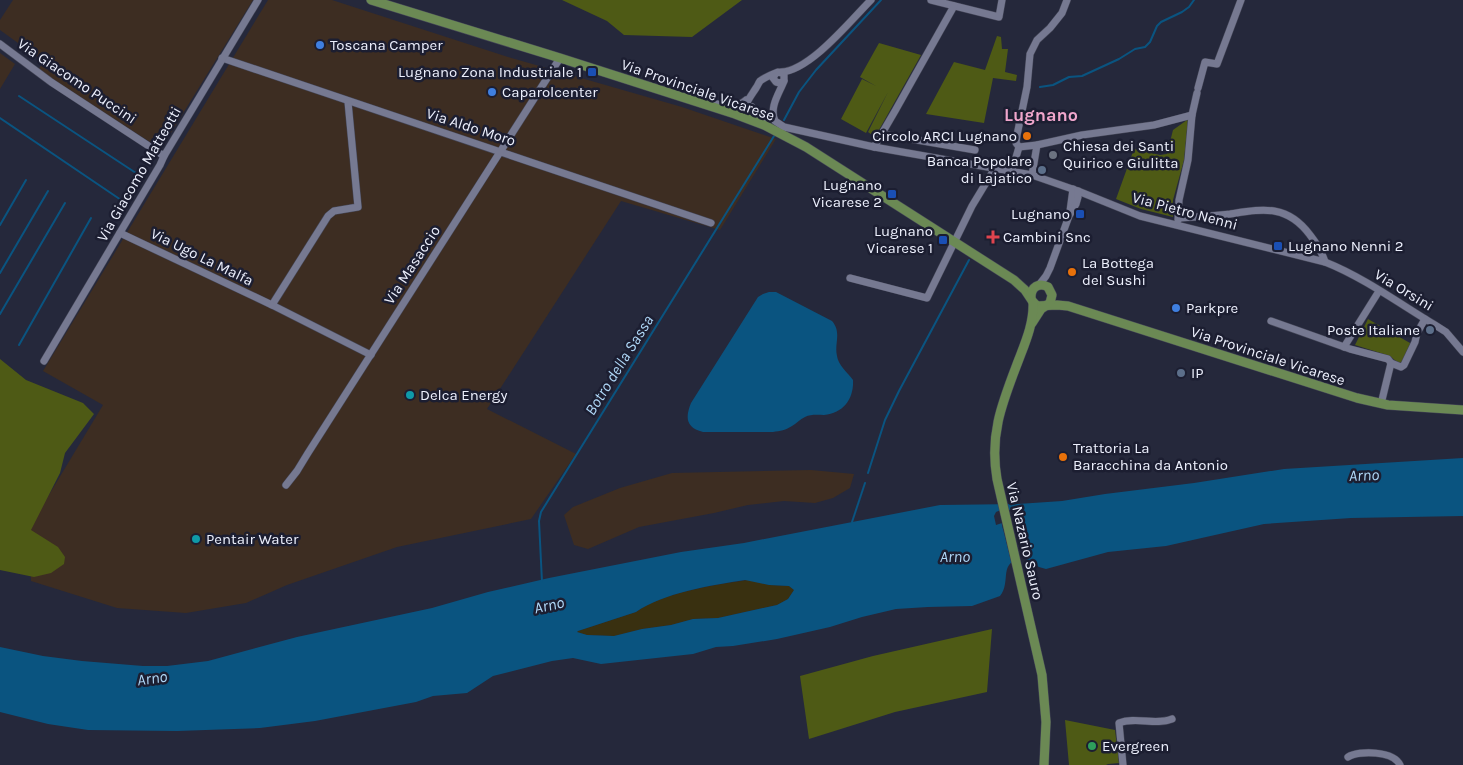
<svg xmlns="http://www.w3.org/2000/svg" width="1463" height="765" viewBox="0 0 1463 765" font-family="Karla,sans-serif">
  <rect width="100%" height="100%" fill="#25283b"/>
  <g fill="#3d2d22">
    <path d="M13 0H253L161 149 38 71 43 61 0 30V20Z"/>
    <path d="M268 0H332L508 57 682 107 776 139 720 230 621 201 487 409 576 454 531 519 397 547 287 585 246 603 186 613 117 608 31 581 29 528 103 405 43 371Z"/>
    <path d="M0 53 15 64 0 89Z"/>
    <path d="M811 470 854 474 850 488 833 498 815 503 784 501 748 505 714 513 639 527 588 549 574 545 564 515 573 507 620 488 672 473Z"/>
  </g>
  <g fill="#4e5a15">
    <path d="M562 0H742L692 37 624 35 607 21Z"/>
    <path d="M997 36 1001 37 1002 49H1008L1005 72 1017 75 1016 81 993 78 984 123 926 114 954 62 985 70Z"/>
    <path d="M879 43 921 55 875 137 868 132 888 92 866 133 841 119 862 79 876 86 860 77Z"/>
    <path d="M1187 120H1188L1184 160 1173 200V217L1141 209 1116 199 1134 149 1160 155 1167 154 1173 130Z"/>
    <path d="M1368 319 1410 343 1412 345 1403 363 1397 362 1390 356 1355 345Z"/>
    <path d="M0 359 26 380 83 403 94 414 65 453 60 473 31 530 58 547 65 557 64 564 51 573 34 577 0 570Z"/>
    <path d="M992 629 987 692 895 712 809 739 800 676 873 656Z"/>
    <path d="M1065 720 1115 730 1119 763 1108 764 1106 765H1069Z"/>
  </g>
  <path fill="#393010" d="M748 580 769 585 789 586 794 590 788 599 777 605 718 618 693 619 671 625 642 629 614 636 587 635 577 632 578 631 636 612C664 592 715 585 748 580Z"/>
  <g fill="#0a5480" fill-rule="evenodd">
    <path d="M769 292H776L832 321C842 333 834 343 837 356 838 365 848 373 853 380 854 398 844 413 824 415 818 415 811 414 805 417 800 419 796 424 792 426 786 430 780 431 773 432H703C686 428 685 418 691 403L758 297 763 294Z"/>
    <path d="M1463 458V516L1351 518 1264 524 1166 546 1108 552 1046 569 1039 567 1023 557C997 563 1012 581 1000 596L972 606 928 607 896 609 862 617 830 627 777 639 733 646 716 647 693 654 601 664 573 658 552 661 493 676 467 693 433 696 416 702 315 721 260 728 177 731 88 730 48 724 0 712V647L43 656 82 661 143 666H167L208 661 297 637 432 608 488 592 549 578 681 552 744 543 940 505 1018 504 1062 501 1105 494 1194 483 1284 469ZM1003 509 1011 510 1021 517C1024 531 1013 529 1003 529L1002 523 996 525 994 516 996 512ZM745 580 769 585 789 586 794 590 788 599 777 605 718 618 693 619 671 625 642 629 614 636 587 635 577 632 578 631 636 612C663 593 712 585 745 580Z"/>
  </g>
  <path fill="#25283b" d="M1001 521H1003L1008 527 1016 526 1024 560 1016 561 1012 565Z"/>
  <g fill="none" stroke-linecap="round" stroke-linejoin="round">
    <g stroke="#0a5480" stroke-width="2">
      <path d="M1040 87 1053 85 1069 77 1082 76 1119 59 1135 49 1145 47 1150 42 1157 26 1161 22 1182 12 1189 7 1194 0"/>
      <path d="M19 96 142 177"/>
      <path d="M0 118 127 204"/>
      <path d="M784 120 799 92 816 70 881 0"/>
      <path d="M0 225 26 180"/>
      <path d="M0 273 48 191"/>
      <path d="M0 314 65 203"/>
      <path d="M19 345 91 218"/>
      <path d="M868 473 885 420 899 391 969 260"/>
      <path d="M852 522 865 483"/>
      <path d="M542 582 539 521 541 512 774 136"/>
    </g>
    <defs>
      <g id="minor">
        <path d="M931 0 999 17 1002 0"/>
        <path d="M0 44 51 82 164 156"/>
        <path d="M222 58 711 223"/>
        <path d="M781 72C810 71 851 20 871 0"/>
        <path d="M784 81C779 94 769 107 775 121L784 127 874 147 1032 175 1078 191 1140 216 1325 262C1363 277 1400 304 1435 325L1446 332 1463 352"/>
        <path d="M1198 88 1205 62 1217 64 1241 0"/>
        <path d="M348 102 358 207 334 211 328 216 272 305 371 355"/>
        <path d="M712 103C724 105 736 109 746 100"/>
        <path d="M752 107 756 116 765 123"/>
        <path d="M745 118C743 105 749 99 756 88 758 85 758 84 760 81 765 77 773 74 778 72L784 74V81L780 83 776 82 773 78 776 73"/>
        <path d="M882 134 975 150"/>
        <path d="M874 147 895 111 954 6"/>
        <path d="M1019 147 1037 145"/>
        <path d="M1012 171 1019 147 1016 143 1017 135 1027 87 1030 54 1037 40 1050 28 1062 13 1067 0"/>
        <path d="M1032 175 1037 145 1082 135 1154 125 1192 115"/>
        <path d="M1070 211 1073 189"/>
        <path d="M1179 218C1196 217 1213 216 1230 214 1263 209 1287 204 1310 235 1317 244 1322 252 1325 262"/>
        <path d="M1178 220 1179 200 1188 160 1192 115 1197 93"/>
        <path d="M120 233 272 305"/>
        <path d="M850 278 927 298 972 206 995 168"/>
        <path d="M1039 285 1046 276 1050 268 1069 216 1076 204 1078 197V191"/>
        <path d="M1271 321 1350 349 1388 359 1391 363 1381 404"/>
        <path d="M1344 347 1379 291"/>
        <path d="M44 361 160 165 164 156 258 0"/>
        <path d="M1391 363 1401 367 1404 365 1415 342 1417 333 1425 319"/>
        <path d="M286 485 297 471 308 453 560 58"/>
        <path d="M1348 757C1359 750 1394 751 1400 765"/>
        <path d="M1123 765 1119 723C1136 716 1155 726 1172 719"/>
      </g>
      <g id="major">
        <path d="M371 0 560 58 735 114 764 125 806 147 1014 280 1025 290 1033 302 1037 306 1057 305 1068 306 1357 398 1388 405 1463 410"/>
        <path d="M1031 297C1031 287 1039 282 1048 287L1052 295 1050 303 1041 309 1032 323"/>
        <path d="M1033 302C1034 322 1026 341 1019 359 1003 401 989 433 997 479L1042 675 1046 722 1044 765"/>
      </g>
    </defs>
    <use href="#minor" stroke="#444657" stroke-width="8"/>
    <use href="#major" stroke="#444657" stroke-width="10"/>
    <use href="#minor" stroke="#767991" stroke-width="7"/>
    <use href="#major" stroke="#6b8954" stroke-width="9"/>
  </g>
  <g fill="#3f7fe0" stroke="#1c1e31" stroke-width="2">
    <circle cx="320" cy="45" r="5"/>
    <circle cx="492" cy="92" r="5"/>
    <circle cx="1176" cy="308" r="5"/>
  </g>
  <g fill="#1a4fb4" stroke="#1c1e31" stroke-width="2">
    <rect x="587" y="67" width="10" height="10" rx="2.5"/>
    <rect x="887" y="189" width="10" height="10" rx="2.5"/>
    <rect x="1075" y="209" width="10" height="10" rx="2.5"/>
    <rect x="938" y="235" width="10" height="10" rx="2.5"/>
    <rect x="1273" y="241" width="10" height="10" rx="2.5"/>
  </g>
  <g fill="#e8710a" stroke="#1c1e31" stroke-width="2">
    <circle cx="1027" cy="136" r="5"/>
    <circle cx="1072" cy="272" r="5"/>
    <circle cx="1063" cy="457" r="5"/>
  </g>
  <circle fill="#6b7280" stroke="#1c1e31" stroke-width="2" cx="1053" cy="155" r="5"/>
  <g fill="#5c6f8a" stroke="#1c1e31" stroke-width="2">
    <circle cx="1042" cy="170" r="5"/>
    <circle cx="1430" cy="330" r="5"/>
    <circle cx="1181" cy="373" r="5"/>
  </g>
  <path fill="#e0444e" stroke="#1c1e31" stroke-width="2" d="M990.5 229.5h5v5h5v5h-5v5h-5v-5h-5v-5h5z"/>
  <g fill="#0f9aa8" stroke="#1c1e31" stroke-width="2">
    <circle cx="410" cy="395" r="5"/>
    <circle cx="196" cy="539" r="5"/>
  </g>
  <circle fill="#2e9e5b" stroke="#1c1e31" stroke-width="2" cx="1092" cy="746" r="5"/>
  <g text-anchor="middle" dominant-baseline="central" stroke-width="5" stroke-linejoin="round" paint-order="stroke">
    <g font-size="15" fill="#edf0fd" stroke="#1c1e31" text-anchor="start">
      <text x="330" y="45">Toscana Camper</text>
      <text x="582" y="72" text-anchor="end">Lugnano Zona Industriale 1</text>
      <text x="502" y="92">Caparolcenter</text>
      <text x="1017" y="136" text-anchor="end">Circolo ARCI Lugnano</text>
      <text x="1063" y="146">Chiesa dei Santi<tspan x="1063" dy="17">Quirico e Giulitta</tspan></text>
      <text x="1032" y="161" text-anchor="end">Banca Popolare<tspan x="1032" dy="17">di Lajatico</tspan></text>
      <text x="882" y="185" text-anchor="end">Lugnano<tspan x="882" dy="17">Vicarese 2</tspan></text>
      <text x="1070" y="214" text-anchor="end">Lugnano</text>
      <text x="933" y="231" text-anchor="end">Lugnano<tspan x="933" dy="17">Vicarese 1</tspan></text>
      <text x="1003" y="237">Cambini Snc</text>
      <text x="1288" y="246">Lugnano Nenni 2</text>
      <text x="1082" y="263">La Bottega<tspan x="1082" dy="17">del Sushi</tspan></text>
      <text x="1186" y="308">Parkpre</text>
      <text x="1420" y="330" text-anchor="end">Poste Italiane</text>
      <text x="1191" y="373">IP</text>
      <text x="420" y="395">Delca Energy</text>
      <text x="1073" y="448">Trattoria La<tspan x="1073" dy="17">Baracchina da Antonio</tspan></text>
      <text x="206" y="539">Pentair Water</text>
      <text x="1102" y="746">Evergreen</text>
    </g>
    <g font-size="15" fill="#edf0fd" stroke="#1c1e31">
      <text transform="translate(77 81) rotate(34)">Via Giacomo Puccini</text>
      <text transform="translate(698 90) rotate(19)">Via Provinciale Vicarese</text>
      <text transform="translate(471 127) rotate(18)">Via Aldo Moro</text>
      <text transform="translate(139 174) rotate(-60)">Via Giacomo Matteotti</text>
      <text transform="translate(1185 211) rotate(15)">Via Pietro Nenni</text>
      <text transform="translate(202 257) rotate(26)">Via Ugo La Malfa</text>
      <text transform="translate(412 265) rotate(-57)">Via Masaccio</text>
      <text transform="translate(1404 290) rotate(31)">Via Orsini</text>
      <text transform="translate(1268 356) rotate(18)">Via Provinciale Vicarese</text>
      <text transform="translate(1025 541) rotate(77)">Via Nazario Sauro</text>
    </g>
    <g font-size="16" font-style="italic" fill="#afd7f7" stroke="#1c1e31">
      <text transform="translate(619 365) rotate(-58)">Botro della Sassa</text>
      <text transform="translate(1364 475) rotate(-2)">Arno</text>
      <text x="955" y="556">Arno</text>
      <text transform="translate(549 605) rotate(-12)">Arno</text>
      <text transform="translate(152 678) rotate(-8)">Arno</text>
    </g>
    <g font-size="18" font-weight="bold" fill="#f0a6cc" stroke="#1c1e31">
      <text x="1041" y="115">Lugnano</text>
    </g>
  </g>
</svg>
